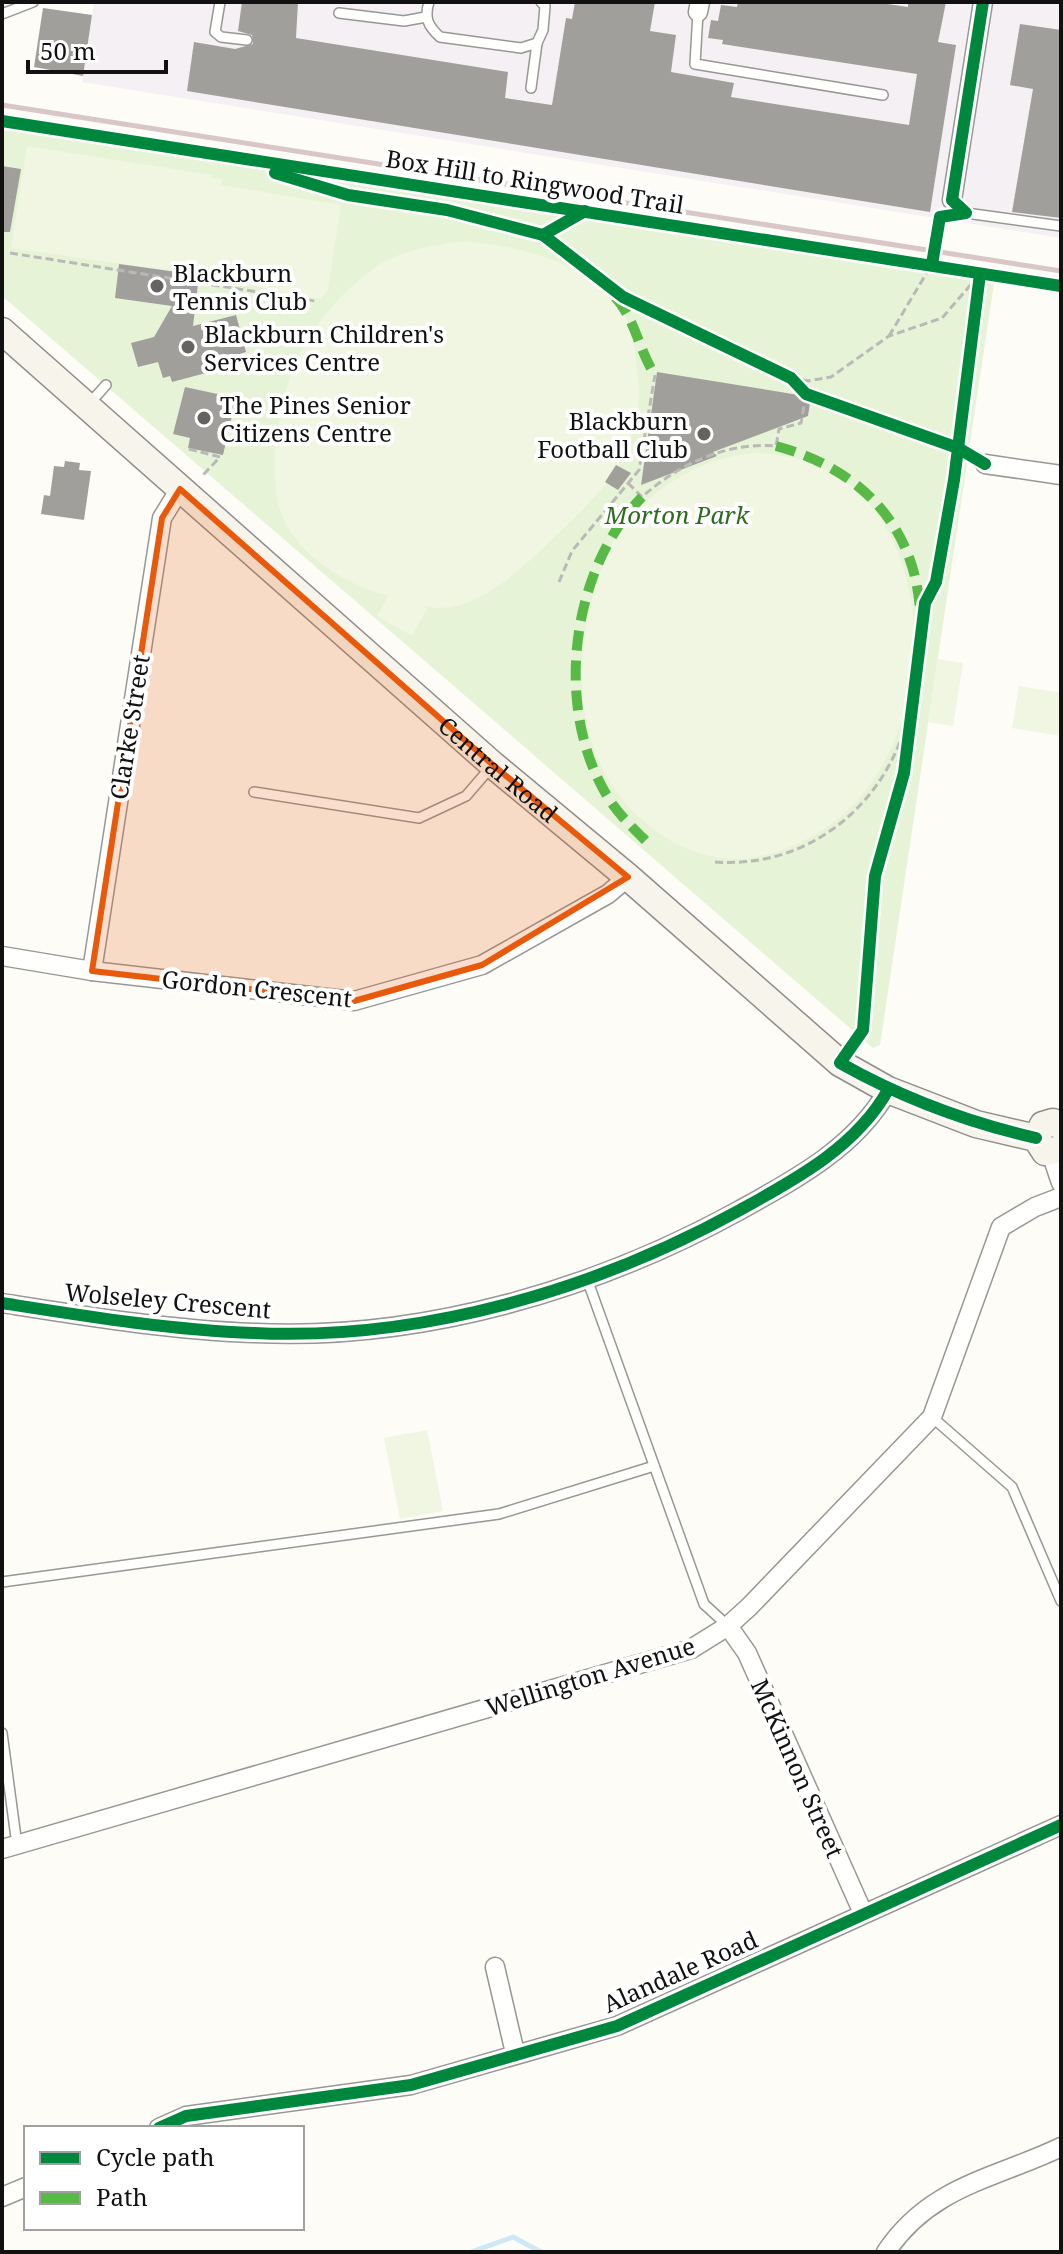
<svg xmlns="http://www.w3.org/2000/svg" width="1063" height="2254" viewBox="0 0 1063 2254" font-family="'Noto Serif',serif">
  <rect width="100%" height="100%" fill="#fdfcf7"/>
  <path fill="#f5f0f3" d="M94 2H1061V238L82 82Z"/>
  <path fill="#e7f3d7" d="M2 126 994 283 880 1045 873 1048 2 296Z"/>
  <g fill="#f0f6e1">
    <path d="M27 146 212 175V178L222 179 221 185 341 205 328 290 320 299 199 275 11 248Z"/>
    <path d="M464 241C523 248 582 259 621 310 635 328 636 358 638 380 642 411 630 452 611 478 590 504 563 529 539 552 511 578 470 614 428 607L412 636 377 616 388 596C349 585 306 561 286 524 260 474 282 376 313 331 331 305 355 280 382 263 406 249 438 245 464 241Z"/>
    <path d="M755 453C953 453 961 763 807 839 784 851 758 860 732 859 706 858 680 848 659 833 581 780 570 685 592 600 599 574 606 549 622 528 655 485 702 458 755 453Z"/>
    <path d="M938 659 963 663 953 726 928 722Z"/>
    <path d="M1019 686 1061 693V736L1012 728Z"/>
    <path d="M427 1430 443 1511 400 1519 384 1438Z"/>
  </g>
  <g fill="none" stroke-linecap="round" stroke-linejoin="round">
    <path stroke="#cde8f7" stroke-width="5" d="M471 2252 513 2237 541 2252"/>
  </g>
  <g fill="#a19f9c">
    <path d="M242 2H298L296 38 508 72 505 98 552 105 566 18 572 19 575 2H655L650 31 676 35 671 72 734 83 731 97 909 125 917 74 722 44 723 40 708 38 711 20 718 21 721 5 737 7 738 2H874L908 7V2H946L938 42 956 45 930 212 187 91 194 42 235 49 253 44 252 35 238 31Z"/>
    <path d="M43 8 92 15 83 76 34 67Z"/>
    <path d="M1020 24 1061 30V218L1012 212 1033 89 1010 85Z"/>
    <path d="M2 166 21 169 10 232H2Z"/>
    <path d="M119 264 199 275 193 326 236 315 246 352 233 356 236 365 172 382 170 376 163 378 158 362 138 367 131 343 154 337 172 306 115 298Z"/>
    <path d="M657 372 811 397 808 416 713 452 717 456 641 485Z"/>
    <path d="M185 387 236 398 223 455 188 448 190 438 173 434Z"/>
    <path d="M65 461 80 463 79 470 91 471 84 520 41 514 44 495 50 496 54 466 64 467Z"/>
    <path d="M616 465 631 473 618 490 605 482Z"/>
  </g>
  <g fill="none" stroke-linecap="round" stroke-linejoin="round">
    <defs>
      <g id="lane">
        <path d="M220 2 215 32 221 37 247 40"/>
        <path d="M429 2C424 18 428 26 440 37L521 48 537 43 543 30 545 6 541 2"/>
        <path d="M698 12 695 64 883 95"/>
        <path d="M339 13 404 21 426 17"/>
        <path d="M2 14 33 2"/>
        <path d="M531 88 537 43"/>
        <path d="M952 200 966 213 1061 226"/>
        <path d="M89 404 106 385"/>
        <path d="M254 792 419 818 466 796 491 767"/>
        <path d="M587 1279 704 1604 728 1626"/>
        <path d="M932 1417 1012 1487 1061 1601"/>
        <path d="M2 1582 499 1514 654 1466"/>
        <path d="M2 1733 17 1845"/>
      </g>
      <g id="street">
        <path d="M698 12 700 2"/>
        <path d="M952 200 983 2"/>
        <path d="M985 464 1061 475"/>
        <path d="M2 956 92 971 354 1001 482 965 608 894 628 877"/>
        <path d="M92 971 162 518 180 489"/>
        <path d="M1051 1153 1061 1183"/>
        <path d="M2 1303C85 1316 170 1330 254 1333 421 1341 595 1290 740 1210 796 1179 856 1147 888 1090"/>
        <path d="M728 1626 747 1653 863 1913"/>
        <path d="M2 1849 691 1649 728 1626 749 1607 932 1417 1001 1227 1035 1207 1061 1197"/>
        <path d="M495 1967 515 2053"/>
        <path d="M159 2128 186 2116 411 2085 617 2026 1061 1825"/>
        <path d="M2 2197 26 2187"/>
        <path d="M886 2252C930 2186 994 2179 1061 2147"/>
      </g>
      <g id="secondary">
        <path id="s1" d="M2 331 493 765 628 877 840 1063 888 1090 976 1124 1036 1138"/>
        <path d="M1061 1126 1053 1122 1043 1125 1036 1138 1045 1152 1061 1149"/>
      </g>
    </defs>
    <use href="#lane" stroke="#979795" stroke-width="12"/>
    <use href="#street" stroke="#979795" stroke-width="21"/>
    <use href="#secondary" stroke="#8e8d8b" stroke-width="29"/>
    <g stroke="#b9b9b8" stroke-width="3" stroke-dasharray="8 4" stroke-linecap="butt">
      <path d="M10 253 315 301"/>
      <path d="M889 336 932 264"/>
      <path d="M791 378 808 381 831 377 889 336 942 318 980 274"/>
      <path d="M189 449 220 457 203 475"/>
      <path d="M628 483 642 497C679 464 726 442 776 446L779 429 801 423 806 394"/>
      <path d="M559 582 572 551 639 470 655 375"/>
      <path d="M715 862C799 868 872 817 901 739 910 715 913 687 917 661"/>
    </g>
    <use href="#lane" stroke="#fffffe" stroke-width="9"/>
    <use href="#street" stroke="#fffffe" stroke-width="18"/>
    <use href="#secondary" stroke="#f6f4eb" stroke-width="26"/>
    <path stroke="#d9c6c7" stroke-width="5" d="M2 105 1061 271"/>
    <g stroke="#58b947" stroke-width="10" stroke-dasharray="20 10" stroke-linecap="butt">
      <path d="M615 297C635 318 639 351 655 375"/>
      <path d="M776 446C858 468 914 523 920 610"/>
      <path d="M642 497C570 571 553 710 609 799 620 816 635 830 650 845"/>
    </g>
    <defs>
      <g id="cycleway">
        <path d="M2 121 1061 286"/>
        <path d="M275 173 348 195 447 210 543 235 585 211"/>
        <path d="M543 235 623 297 791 378 806 394 958 448 985 464"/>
        <path d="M932 264 940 217 966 213 952 200 983 2"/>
        <path d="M980 274 954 480 936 582 925 603 904 773 875 876 863 1030 840 1063C902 1098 966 1122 1036 1138"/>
        <path d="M2 1303C85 1316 170 1330 254 1333 421 1341 595 1290 740 1210 796 1179 856 1147 888 1090"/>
        <path d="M159 2128 186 2116 411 2085 617 2026 1061 1825"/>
      </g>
    </defs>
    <use href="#cycleway" stroke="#fff" stroke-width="17"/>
    <use href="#cycleway" stroke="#00873e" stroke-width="12"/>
  </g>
  <path fill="#e8590c" fill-opacity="0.2" stroke="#e8590c" stroke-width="6" stroke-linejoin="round" d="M180 489 493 765 628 877 482 965 354 1001 92 971 162 518Z"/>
  <g fill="#646362" stroke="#fff" stroke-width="3">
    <circle cx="157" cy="286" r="8"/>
    <circle cx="188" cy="347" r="8"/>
    <circle cx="204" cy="418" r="8"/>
    <circle cx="704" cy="434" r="8"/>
  </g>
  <g text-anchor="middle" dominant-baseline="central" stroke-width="8" stroke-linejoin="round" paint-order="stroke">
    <g font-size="24" fill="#111" stroke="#fff">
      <text transform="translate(535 181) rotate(9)">Box Hill to Ringwood Trail</text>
      <text transform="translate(129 727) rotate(-81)">Clarke Street</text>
      <text stroke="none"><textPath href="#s1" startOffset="662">Central Road</textPath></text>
      <text transform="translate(257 988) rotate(6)">Gordon Crescent</text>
      <text transform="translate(168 1300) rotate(5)">Wolseley Crescent</text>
      <text transform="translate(590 1676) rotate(-17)">Wellington Avenue</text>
      <text transform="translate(798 1768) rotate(66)">McKinnon Street</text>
      <text transform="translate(680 1971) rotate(-24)">Alandale Road</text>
    </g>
    <g font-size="24" fill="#111" stroke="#fff" text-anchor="start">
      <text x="173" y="272">Blackburn<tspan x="173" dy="28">Tennis Club</tspan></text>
      <text x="204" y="333">Blackburn Children's<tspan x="204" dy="28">Services Centre</tspan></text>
      <text x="220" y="404">The Pines Senior<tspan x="220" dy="28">Citizens Centre</tspan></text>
      <text x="688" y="420" text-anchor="end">Blackburn<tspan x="688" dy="28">Football Club</tspan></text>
    </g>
    <g font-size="24" font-style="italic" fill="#2f6b1f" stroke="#fff">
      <text x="677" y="514">Morton Park</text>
    </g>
  </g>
  <rect width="1063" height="2254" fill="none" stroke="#111111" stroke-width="8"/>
  <rect x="24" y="2126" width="280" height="104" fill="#ffffff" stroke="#a0a0a0" stroke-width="2"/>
  <rect x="40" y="2152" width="40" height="12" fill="#00873e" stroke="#a0a0a0" stroke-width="2"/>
  <text x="96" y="2166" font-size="24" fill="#111111">Cycle path</text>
  <rect x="40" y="2192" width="40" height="12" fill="#58b947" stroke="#a0a0a0" stroke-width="2"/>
  <text x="96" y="2206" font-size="24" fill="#111111">Path</text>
  <path d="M28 60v12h138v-12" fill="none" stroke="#111111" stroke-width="4"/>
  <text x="40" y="60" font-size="24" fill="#111111" stroke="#ffffff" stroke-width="6" paint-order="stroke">50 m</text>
</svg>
